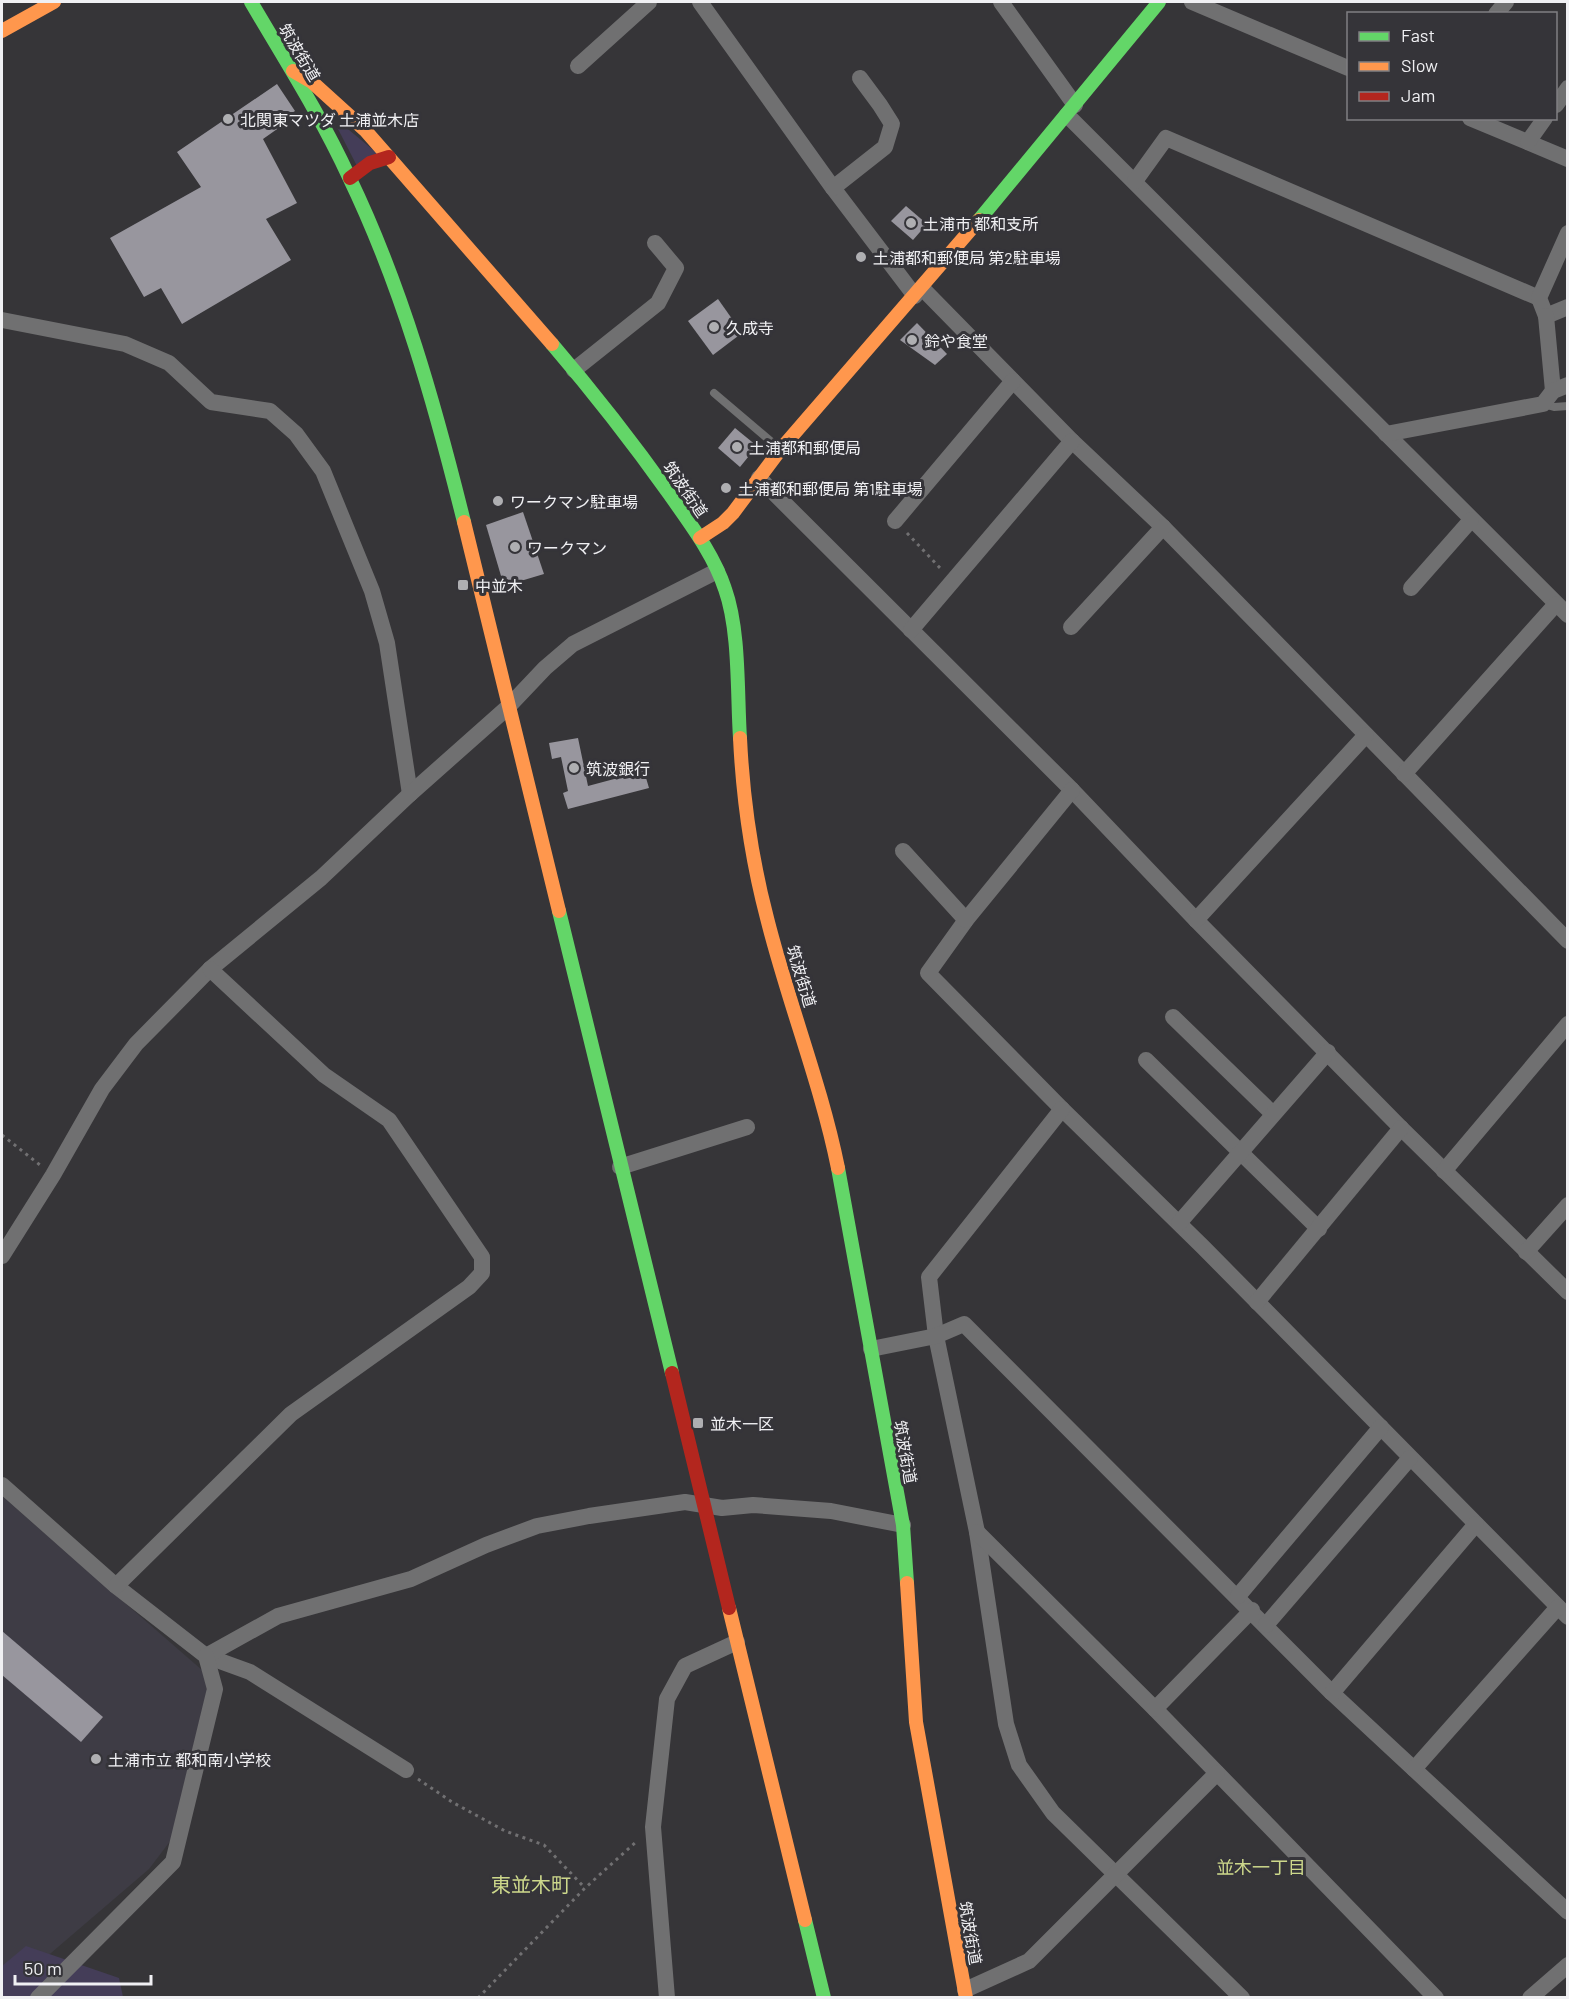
<svg xmlns="http://www.w3.org/2000/svg" width="1569" height="1999" viewBox="0 0 1569 1999" font-family="Barlow,'Noto Sans JP',sans-serif">
  <rect width="100%" height="100%" fill="#363538"/>
  <path fill="#3e3c45" d="M2 1496 210 1677 171 1840 149 1869 2 1995Z"/>
  <g fill="#443d58">
    <path d="M343 125 378 154 357 166 337 127Z"/>
    <path d="M26 1946 119 1978 123 1997 2 1998V1966Z"/>
  </g>
  <g fill="#98969e">
    <path d="M277 84 295 111 287 116 290 120 263 139 297 203 266 219 291 260 182 324 161 288 144 297 110 238 201 187 177 152Z"/>
    <path d="M906 206 927 224 913 240 891 221Z"/>
    <path d="M718 299 742 333 713 355 688 321Z"/>
    <path d="M917 323 947 354 935 365 900 340Z"/>
    <path d="M735 428 757 446 740 467 718 448Z"/>
    <path d="M523 512 544 574 504 586 486 525Z"/>
    <path d="M578 738 588 786 644 771 649 788 568 809 563 793 568 791 561 757 552 759 549 743Z"/>
    <path d="M2 1631 103 1717 81 1742 2 1675Z"/>
  </g>
  <g fill="none" stroke-linecap="round" stroke-linejoin="round">
    <g stroke="#717072" stroke-width="3" stroke-dasharray="3 4.5" stroke-linecap="butt">
      <path d="M907 533 941 569"/>
      <path d="M2 1135 40 1165"/>
      <path d="M418 1779 452 1802 505 1831 544 1845 585 1888"/>
      <path d="M478 1998 585 1888 637 1841"/>
    </g>
    <g stroke="#707071" stroke-width="8">
      <path d="M714 393 780 449"/>
      <path d="M1543 404 1554 407 1568 406"/>
    </g>
    <g stroke="#707071" stroke-width="16">
      <path d="M700 2 833 188 915 296"/>
      <path d="M1001 2 1075 105"/>
      <path d="M1192 2 1348 68"/>
      <path d="M1496 14 1506 2"/>
      <path d="M578 66 649 2"/>
      <path d="M1556 105 1568 88"/>
      <path d="M1067 115 1568 615"/>
      <path d="M1470 118 1568 159"/>
      <path d="M1528 142 1545 118"/>
      <path d="M1135 181 1166 138 1539 298"/>
      <path d="M833 188 885 147 892 124 880 105 860 78"/>
      <path d="M1568 233 1539 298 1546 316 1568 307"/>
      <path d="M922 288 1072 441 1163 527 1568 941"/>
      <path d="M1546 316 1553 391"/>
      <path d="M2 320 125 344 169 363 211 402 270 411 296 434 323 471 372 591 387 643 410 794"/>
      <path d="M574 370 658 303 676 268 655 243"/>
      <path d="M1386 434 1543 404 1553 391 1568 385"/>
      <path d="M759 478 1072 790 1196 920 1401 1128 1568 1292"/>
      <path d="M895 521 1013 381"/>
      <path d="M1411 588 1471 520"/>
      <path d="M1071 627 1163 527"/>
      <path d="M911 630 1072 441"/>
      <path d="M1404 774 1556 604"/>
      <path d="M1072 790 966 920 928 973 1062 1109 1203 1247 1568 1617"/>
      <path d="M903 851 966 920"/>
      <path d="M1196 920 1366 735"/>
      <path d="M1173 1017 1272 1113"/>
      <path d="M1146 1060 1319 1229"/>
      <path d="M1062 1109 929 1277 936 1336 977 1532 1006 1724 1019 1765 1053 1813 1242 1998"/>
      <path d="M620 1167 747 1127"/>
      <path d="M1444 1171 1568 1024"/>
      <path d="M1179 1223 1328 1052"/>
      <path d="M1526 1252 1568 1205"/>
      <path d="M2 1256 53 1175 102 1089 136 1044 210 969 321 878 410 794 508 707 545 668 573 644 717 571"/>
      <path d="M1257 1302 1401 1128"/>
      <path d="M871 1349 936 1336 964 1324 1332 1693 1568 1912"/>
      <path d="M2 1485 116 1586 206 1656 250 1672 406 1770"/>
      <path d="M977 1532 1155 1709 1436 1998"/>
      <path d="M116 1586 291 1414 469 1287 482 1273V1257L389 1120 324 1075 210 969"/>
      <path d="M1238 1596 1381 1427"/>
      <path d="M1266 1625 1410 1458"/>
      <path d="M206 1656 278 1616 411 1579 486 1545 537 1526 589 1516 685 1502 722 1508 753 1505 831 1511 903 1525"/>
      <path d="M1332 1693 1476 1524"/>
      <path d="M1155 1709 1252 1610"/>
      <path d="M1414 1769 1558 1607"/>
      <path d="M965 1990 1029 1961 1217 1773"/>
      <path d="M38 1998 173 1862 215 1689 206 1656"/>
      <path d="M667 1998 653 1827 667 1699 685 1666 737 1642"/>
      <path d="M1530 1998 1568 1965"/>
    </g>
    <g stroke="#63d668" stroke-width="14">
      <path d="M251 2C285 60 321 116 349 177 402 287 435 405 464 522"/>
      <path d="M979 220 1159 2"/>
      <path d="M552 344C594 393 633 443 670 495 691 525 714 555 725 589 740 631 737 694 740 738"/>
      <path d="M559 911 672 1373"/>
      <path d="M838 1168 903 1525 907 1583"/>
      <path d="M805 1920 824 1998"/>
    </g>
    <g stroke="#ff974d" stroke-width="14">
      <path d="M2 31 54 2"/>
      <path d="M293 71 312 82 365 130 552 344"/>
      <path d="M464 522 559 911"/>
      <path d="M700 538 723 523 733 513 780 450 979 220"/>
      <path d="M740 738C743 801 751 857 767 918 788 1002 821 1084 838 1168"/>
      <path d="M907 1583 916 1722 966 1998"/>
      <path d="M729 1608 805 1920"/>
    </g>
    <g stroke="#b3261e" stroke-width="14">
      <path d="M350 178 370 163 389 157"/>
      <path d="M672 1373 729 1608"/>
    </g>
  </g>
  <g fill="#afafb2" stroke="#353439" stroke-width="2">
    <circle cx="228" cy="119" r="6"/>
    <circle cx="911" cy="223" r="6"/>
    <circle cx="861" cy="257" r="6"/>
    <circle cx="714" cy="327" r="6"/>
    <circle cx="912" cy="340" r="6"/>
    <circle cx="737" cy="447" r="6"/>
    <circle cx="726" cy="488" r="6"/>
    <circle cx="498" cy="501" r="6"/>
    <circle cx="515" cy="547" r="6"/>
    <rect x="457" y="579" width="12" height="12" rx="3"/>
    <circle cx="574" cy="768" r="6"/>
    <rect x="692" y="1417" width="12" height="12" rx="3"/>
    <circle cx="96" cy="1759" r="6"/>
  </g>
  <g text-anchor="middle" dominant-baseline="central" stroke-width="6" stroke-linejoin="round" paint-order="stroke">
    <g font-size="16" fill="#f0f0f3" stroke="#353439">
      <text transform="translate(300 52) rotate(59)">筑波街道</text>
      <text transform="translate(686 489) rotate(55)">筑波街道</text>
      <text transform="translate(802 976) rotate(73)">筑波街道</text>
      <text transform="translate(906 1452) rotate(80)">筑波街道</text>
      <text transform="translate(971 1933) rotate(80)">筑波街道</text>
    </g>
    <g font-size="16" fill="#f0f0f3" stroke="#353439" text-anchor="start">
      <text x="240" y="119">北関東マツダ 土浦並木店</text>
      <text x="923" y="223">土浦市 都和支所</text>
      <text x="873" y="257">土浦都和郵便局 第2駐車場</text>
      <text x="726" y="327">久成寺</text>
      <text x="924" y="340">鈴や食堂</text>
      <text x="749" y="447">土浦都和郵便局</text>
      <text x="738" y="488">土浦都和郵便局 第1駐車場</text>
      <text x="510" y="501">ワークマン駐車場</text>
      <text x="527" y="547">ワークマン</text>
      <text x="475" y="585">中並木</text>
      <text x="586" y="768">筑波銀行</text>
      <text x="710" y="1423">並木一区</text>
      <text x="108" y="1759">土浦市立 都和南小学校</text>
    </g>
    <g font-size="18" fill="#cdd88b" stroke="#353439">
      <text x="1261" y="1867">並木一丁目</text>
    </g>
    <g font-size="20" fill="#cdd88b" stroke="#353439">
      <text x="531" y="1884">東並木町</text>
    </g>
  </g>
  <rect width="1569" height="1999" fill="none" stroke="#f0f0f3" stroke-width="6"/>
  <rect x="1347" y="12" width="210" height="108" fill="#353439" stroke="#807f83" stroke-width="1.5"/>
  <rect x="1359" y="32" width="30" height="9" fill="#63d668" stroke="#807f83" stroke-width="1.5"/>
  <text x="1401" y="42" font-size="18" fill="#f0f0f3">Fast</text>
  <rect x="1359" y="62" width="30" height="9" fill="#ff974d" stroke="#807f83" stroke-width="1.5"/>
  <text x="1401" y="72" font-size="18" fill="#f0f0f3">Slow</text>
  <rect x="1359" y="92" width="30" height="9" fill="#b3261e" stroke="#807f83" stroke-width="1.5"/>
  <text x="1401" y="102" font-size="18" fill="#f0f0f3">Jam</text>
  <path d="M15 1975v9h136v-9" fill="none" stroke="#f0f0f3" stroke-width="3"/>
  <text x="24" y="1975" font-size="18" fill="#f0f0f3" stroke="#353439" stroke-width="4.5" paint-order="stroke">50 m</text>
</svg>
